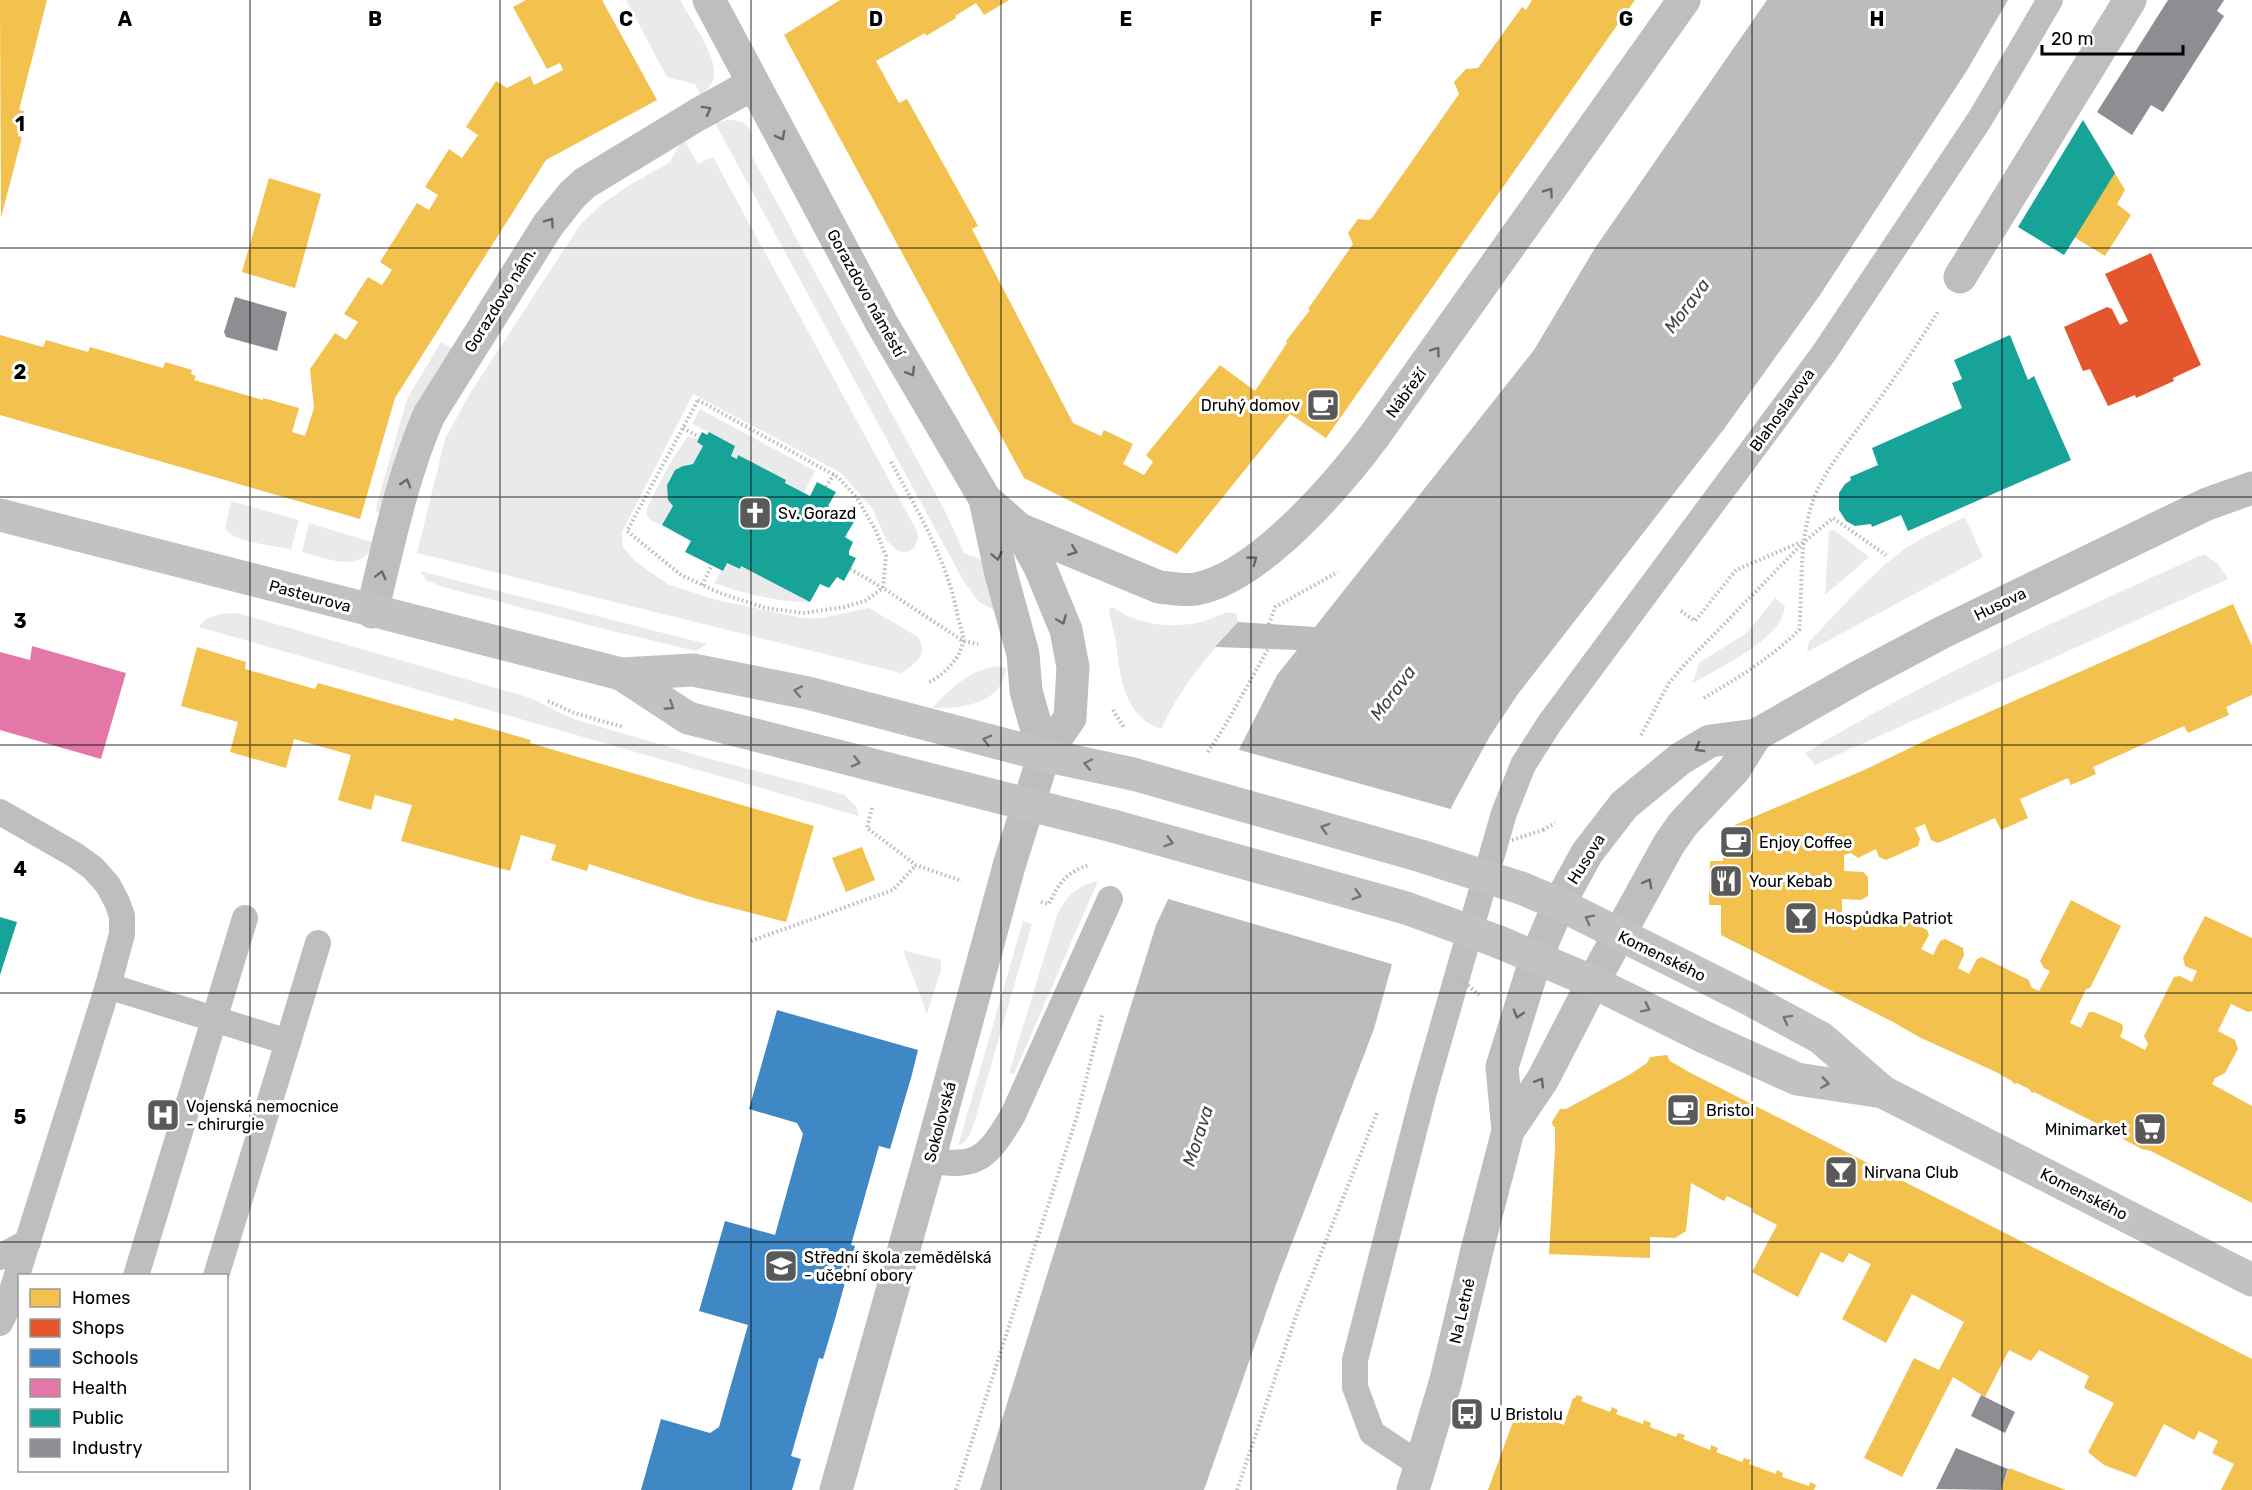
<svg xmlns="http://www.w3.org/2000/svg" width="2252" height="1490" viewBox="0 0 2252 1490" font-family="Rubik,sans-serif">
  <rect width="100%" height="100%" fill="#fff"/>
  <g fill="#eaeaea">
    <path d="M626 0H680C690 19 717 55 714 76 713 84 706 90 701 95L695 84 667 77Z"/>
    <path d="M727 120C753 120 753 132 751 155L944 509 964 553 982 560 995 611 979 602 963 580 715 123Z"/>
    <path d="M683 138 698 164 713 157 917 531 918 539 914 548 907 552 898 551 887 541 872 508 841 473 693 394 622 532 623 547 634 560 667 584 713 599 802 618H822L869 608 918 637C929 654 915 665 901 673L417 553 445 439 469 395 580 225 602 204 628 186 670 162Z"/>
    <path d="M441 342 452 348 384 513 375 511 407 399Z"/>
    <path d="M700 409 815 471 804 493 738 456 737 459 731 456 735 446 692 424Z"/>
    <path d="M688 436 698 439 697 442 703 446 693 464C671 464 659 488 673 506L662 525C652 521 645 520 647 508L669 465Z"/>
    <path d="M231 501 299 520 291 549C275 546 234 542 225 529Z"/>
    <path d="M1965 517 1983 557 1807 652 1809 642C1839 610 1868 577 1903 550 1922 537 1945 527 1965 517Z"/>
    <path d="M309 523 375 543C361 575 326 558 302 552Z"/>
    <path d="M1834 530 1869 557 1825 595 1829 531Z"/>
    <path d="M2205 555 2218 564 2228 579 1815 765 1805 753C1930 677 2065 617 2199 556Z"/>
    <path d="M727 563 739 569 741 566 810 602C778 602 745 594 714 583Z"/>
    <path d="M420 571 707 644 696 651 604 629 443 587 426 580Z"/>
    <path d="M1775 598 1785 606C1784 639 1717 668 1692 684L1700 662 1747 633Z"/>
    <path d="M1113 607C1137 625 1171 629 1200 622 1212 620 1223 610 1236 613L1238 622C1208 655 1180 688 1161 729 1123 716 1120 675 1116 642 1114 631 1110 620 1109 609Z"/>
    <path d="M238 613 524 696C542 702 558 713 577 720L707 758 843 794 855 805 859 816 199 627C208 614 224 613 238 613Z"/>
    <path d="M997 666 1006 668C1003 704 961 709 932 708 951 688 969 670 997 666Z"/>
    <path d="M1098 881 1014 1074 1009 1073 1057 915C1066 896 1077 886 1098 881Z"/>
    <path d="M1023 921 1032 924 976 1117C972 1129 970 1140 958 1146Z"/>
    <path d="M903 950 941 960V970L927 1014Z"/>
  </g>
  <path fill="#bcbcbc" d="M1767 0H2008L1966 72 1820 295 1724 429 1518 694 1490 736 1453 804 1419 882 1401 932 1374 1029 1278 1279 1204 1490H980L1156 925 1232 763 1277 675 1297 650 1215 647 1238 622 1315 627 1534 350 1595 248Z"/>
  <path fill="#fff" d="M1236 749 1454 810 1422 883 1395 965 1165 898Z"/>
  <g fill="#f2c14e">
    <path d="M0 0H47L19 110 24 111 18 136 22 137 1 218Z"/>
    <path d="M526 0H602L657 100 546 160 395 398 360 519 0 415V335L43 347 46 340 88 352 90 347 163 368 165 362 192 370 191 374 196 376 194 380 263 400V398L299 408 292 432 305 436 314 408 310 369 335 333 346 340 358 322 344 314 368 277 382 285 392 270 380 262 417 203 429 210 438 195 425 187 449 149 462 158 478 135 466 127 496 81 507 88 530 76 534 85 563 70 560 63 547 69 513 7Z"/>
    <path d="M840 0H1009L984 15 976 3 955 16 956 18 926 36 925 33 876 61 899 103 907 99 978 226 972 229 1073 423 1101 436 1104 430 1133 444 1123 464 1144 475 1153 462 1146 455 1220 365 1255 391 1287 343 1286 341 1310 310 1308 309 1353 244 1348 233 1358 219 1369 220 1372 218 1459 94 1454 82 1466 69 1478 68 1522 7 1526 10 1532 0H1635L1326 438 1290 414 1177 554 1024 478 784 35Z"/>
    <path d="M2115 173 2125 190 2117 204 2131 215 2105 256 2074 237Z"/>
    <path d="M269 178 321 194 295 288 242 272Z"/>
    <path d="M2233 604 2252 646V695L2226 707 2229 715 2188 733 2184 726 2093 767 2096 774 2071 785 2068 778 2020 799 2028 818 2001 830 1995 818 1938 843 1931 840 1925 824 1915 828 1920 839 1918 846 1886 860 1879 857 1876 849 1858 858 1851 853 1844 855V871L1863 872 1868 877V896L1861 900 1842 899V917L1848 920 1850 916 1855 914 1875 925 1880 915 1884 913 1896 920 1898 915 1927 930 1929 935 1921 949 1933 955 1940 941 1945 939 1963 948 1964 955 1958 968 1969 974 1977 959 1982 957 2029 980 2031 987 2039 991 2050 971 2044 968 2040 961 2071 900 2121 926 2090 988 2086 989 2070 1023 2081 1028 2089 1012H2094L2122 1024 2123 1029 2120 1037 2145 1050 2148 1044 2144 1036 2174 977 2180 976 2192 982 2197 971 2185 966 2183 958 2205 916 2252 938V1011L2248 1012 2231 1004 2218 1031 2235 1040 2238 1049 2225 1073 2215 1078 2212 1084 2252 1106V1203L2151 1151 2142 1149 2125 1140 2118 1134 2034 1092 2032 1093 2029 1089 2017 1083 2014 1084 2012 1081 1996 1072 1919 1037 1895 1023 1721 935V905H1709L1710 861H1723V830L1862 771 1937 735Z"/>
    <path d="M197 647 246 662 245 669 315 689 318 683 453 721 454 718 531 740 530 743 814 826 786 922 697 899 589 864 587 871 551 860 556 845 521 835 510 871 401 841 412 805 375 795 371 810 338 800 351 755 294 739 286 768 230 752 238 722 181 706Z"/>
    <path d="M862 847 875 880 846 892 832 858Z"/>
    <path d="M1667 1055 1670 1061 1689 1072 2252 1359V1490H2221L2234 1464 2212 1453 2218 1441 2199 1431 2194 1440 2164 1424 2136 1477 2104 1465 2088 1452 2114 1403 2084 1388 2089 1376 2039 1350 2031 1361 2009 1350 1985 1397 1953 1377 1902 1477 1864 1458 1914 1358 1939 1370 1964 1322 1912 1294 1886 1343 1842 1319 1871 1264 1849 1253 1843 1263 1821 1252 1798 1297 1752 1272 1777 1225 1752 1212 1753 1209 1727 1196 1724 1201 1691 1183 1686 1231 1675 1238 1650 1237V1258L1549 1254 1555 1149V1127L1553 1126 1552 1122 1560 1109H1566L1629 1075 1647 1063 1650 1057Z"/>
    <path d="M1577 1395 1583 1397 1581 1401 1610 1412 1612 1407 1618 1410 1616 1414 1643 1424 1644 1420 1651 1423 1650 1427 1676 1437 1678 1433 1685 1435 1683 1439 1710 1450 1711 1445 1718 1448 1716 1452 1742 1462 1744 1458 1751 1460 1749 1464 1776 1474 1777 1470 1783 1473 1782 1477 1809 1486 1810 1482 1816 1485 1814 1490H1488L1518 1408 1564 1425 1573 1398H1575Z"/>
    <path d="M2009 1468 2066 1490H2001Z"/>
  </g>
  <path fill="#e4572e" d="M2151 253 2201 365 2173 378 2174 381 2136 398 2135 395 2108 406 2090 369 2083 371 2064 327 2107 307 2112 309 2120 325 2128 321 2105 274Z"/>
  <path fill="#3f88c5" d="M777 1010 918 1050 911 1078 890 1149 879 1146 851 1245 855 1246 835 1319 823 1359 819 1358 791 1456 801 1459 792 1490H641L661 1419 710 1433 719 1427 748 1325 699 1311 725 1221 775 1235 803 1134 797 1123 749 1109Z"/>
  <path fill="#e377a8" d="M32 646 126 673 101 759 0 730V652L30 660Z"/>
  <g fill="#17a398">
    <path d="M2083 120 2115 173 2064 255 2018 227Z"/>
    <path d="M2010 335 2028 380 2034 376 2071 460 1908 531 1901 515 1872 527 1871 524 1855 526 1846 521 1839 510V493L1845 484 1851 480 1850 477 1878 465 1872 448 1962 408 1952 383 1962 379 1954 360Z"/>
    <path d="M702 432 707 435 709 432 735 446 731 456 737 459 738 455 786 480 785 483 810 496 817 482 836 492 828 506 855 520 845 537 853 542 849 551V555L856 558 844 581 837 577 829 588 820 584 810 602 741 566 740 569 727 563 723 571 685 552 691 541 662 525 673 506 668 500 667 485 675 470 683 466 693 464 703 446 697 442Z"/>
    <path d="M0 917 17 922 0 975Z"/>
  </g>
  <g fill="#8d8d92">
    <path d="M2168 0H2224L2217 11 2224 16 2163 112 2151 105 2132 135 2097 112Z"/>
    <path d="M235 297 287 312 277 351 226 337 224 332Z"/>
    <path d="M1981 1395 2015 1412 2005 1433 1971 1416Z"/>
    <path d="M1956 1448 2008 1469 2001 1490 1936 1489Z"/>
  </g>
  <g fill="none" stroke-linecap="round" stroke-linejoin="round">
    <g stroke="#b8b8b8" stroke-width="4" stroke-dasharray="1.5 3" stroke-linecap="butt">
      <path d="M698 400 838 477 857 498 876 531 886 556 883 588 865 601 844 607 803 613 765 608 720 593 681 575 627 531Z"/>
      <path d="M683 428 699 437"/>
      <path d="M891 462C918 512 948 561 958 618 960 624 963 633 963 640 962 657 944 675 929 682"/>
      <path d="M826 487 834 474"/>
      <path d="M850 569 883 588 963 641 978 644"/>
      <path d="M702 585 712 565"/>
      <path d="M1681 611 1695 621 1736 570 1801 542"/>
      <path d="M1704 698C1739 677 1771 658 1799 630 1803 586 1798 535 1816 493 1829 464 1851 439 1869 413 1894 380 1917 345 1939 310"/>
      <path d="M548 701 574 713 623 727"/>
      <path d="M1113 710 1125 729"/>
      <path d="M1641 735 1669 683 1686 663 1805 541 1833 518 1886 555"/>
      <path d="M1208 752 1226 724 1268 649 1269 624 1275 607 1338 572"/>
      <path d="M872 808 867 828 916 865 962 881"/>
      <path d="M1543 830 1555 823"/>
      <path d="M1041 902 1049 904C1058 884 1067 871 1090 865"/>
      <path d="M751 941 893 890 916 865"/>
      <path d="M956 1490 1077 1116 1102 1015"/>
      <path d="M1237 1490 1297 1313 1377 1113"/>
    </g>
    <g stroke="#bebebe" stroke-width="26">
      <path d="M0 812 75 855 93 868 108 885 117 902 122 916V934L108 986 5 1313 0 1323"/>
      <path d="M108 986 288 1042 216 1276"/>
      <path d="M288 1042 318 943"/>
      <path d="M929 1160C979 1170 989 1155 1013 1115L1110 899"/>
      <path d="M0 1257 28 1242"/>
      <path d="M136 1276 245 918"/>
      <path d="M1422 1466 1372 1433 1355 1387V1360L1424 1092 1504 813 1523 765 1549 724 1824 353 1980 119 2050 0"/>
    </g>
    <g stroke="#bebebe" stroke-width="33">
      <path d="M1960 277 2130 0"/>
      <path d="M1019 529 1159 587C1171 588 1184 591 1196 589 1259 577 1338 485 1375 435L1684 0"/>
      <path d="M372 612C388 546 402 477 429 415L548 225 572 195 585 183 697 115 753 84"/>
      <path d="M1508 1131 1502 1067 1536 958"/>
      <path d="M1413 1490 1446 1380 1477 1250 1508 1131 1543 1079 1593 982"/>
    </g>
    <g stroke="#bebebe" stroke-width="33">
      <path d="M709 0 881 322 985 499 1019 529 1040 567 1066 630 1073 667 1070 718 1044 755 1009 866 929 1160 836 1490"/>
      <path d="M985 499 1001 574 1023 654 1026 691 1044 755"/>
      <path d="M1536 958 1559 904 1587 853 1624 805 1680 759 1710 741 1756 735 1860 676 1943 632 2207 504 2252 488"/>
      <path d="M1593 982 1669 844 1683 824 1734 770 1756 735"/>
    </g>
    <g stroke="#c2c2c2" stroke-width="33">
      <path d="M0 515 621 674 693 670 808 693 1044 755 1133 774"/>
      <path d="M621 674 688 718 1113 826"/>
      <path d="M1521 888 1559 904 1749 999 1821 1038 1883 1092 2252 1280"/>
      <path d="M1499 942 1593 982 1704 1037 1797 1079 1883 1092"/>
    </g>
    <g stroke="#b8b8b8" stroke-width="4" stroke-dasharray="1.5 3" stroke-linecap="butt">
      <path d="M1512 840 1543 830"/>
      <path d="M1455 973 1479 995"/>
    </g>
    <g stroke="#c2c2c2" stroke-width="33">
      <path d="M1133 774 1421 856 1521 888"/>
      <path d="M1113 826 1406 908 1499 942"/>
    </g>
  </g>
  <defs><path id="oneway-chevron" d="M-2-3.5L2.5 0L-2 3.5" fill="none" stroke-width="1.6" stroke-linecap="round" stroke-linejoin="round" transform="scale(1.5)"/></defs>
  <g stroke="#686868">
    <use href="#oneway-chevron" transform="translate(707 110) rotate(-29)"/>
    <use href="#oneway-chevron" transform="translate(781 136) rotate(62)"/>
    <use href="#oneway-chevron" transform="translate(1549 192) rotate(-55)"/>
    <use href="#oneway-chevron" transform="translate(550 222) rotate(-55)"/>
    <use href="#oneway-chevron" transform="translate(1436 351) rotate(-54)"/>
    <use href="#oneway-chevron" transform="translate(911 372) rotate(59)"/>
    <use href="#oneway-chevron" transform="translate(406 483) rotate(-73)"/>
    <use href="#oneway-chevron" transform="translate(1073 551) rotate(22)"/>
    <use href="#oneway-chevron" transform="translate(997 556) rotate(78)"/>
    <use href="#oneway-chevron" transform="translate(1253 560) rotate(-36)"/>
    <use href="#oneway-chevron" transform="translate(381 575) rotate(-76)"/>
    <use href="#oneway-chevron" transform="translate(1062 620) rotate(67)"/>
    <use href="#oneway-chevron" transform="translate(1699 748) rotate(150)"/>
    <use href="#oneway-chevron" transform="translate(1648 883) rotate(-61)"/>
    <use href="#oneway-chevron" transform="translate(1518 1014) rotate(107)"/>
    <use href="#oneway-chevron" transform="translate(1540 1082) rotate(-58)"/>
  </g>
  <g stroke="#747474">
    <use href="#oneway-chevron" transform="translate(798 691) rotate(-169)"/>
    <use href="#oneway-chevron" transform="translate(670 706) rotate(33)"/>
    <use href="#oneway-chevron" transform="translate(987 740) rotate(-165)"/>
    <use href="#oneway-chevron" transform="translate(856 762) rotate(14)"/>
    <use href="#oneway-chevron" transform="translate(1088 764) rotate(-168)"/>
    <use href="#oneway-chevron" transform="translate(1325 828) rotate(-164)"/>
    <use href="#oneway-chevron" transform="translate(1169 842) rotate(16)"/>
    <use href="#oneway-chevron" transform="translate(1357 895) rotate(16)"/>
    <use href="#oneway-chevron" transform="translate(1589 919) rotate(-153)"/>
    <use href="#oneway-chevron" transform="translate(1646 1008) rotate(26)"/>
    <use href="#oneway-chevron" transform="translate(1787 1019) rotate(-151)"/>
    <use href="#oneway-chevron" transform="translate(1825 1083) rotate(9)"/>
  </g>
  <path fill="none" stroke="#000" stroke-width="1.5" stroke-opacity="0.55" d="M250 0V1490M500 0V1490M751 0V1490M1001 0V1490M1251 0V1490M1501 0V1490M1752 0V1490M2002 0V1490M0 248H2252M0 497H2252M0 745H2252M0 993H2252M0 1242H2252"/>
  <defs>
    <symbol id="cafe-square" viewBox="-11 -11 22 22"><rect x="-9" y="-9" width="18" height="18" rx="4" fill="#595959" stroke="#fff"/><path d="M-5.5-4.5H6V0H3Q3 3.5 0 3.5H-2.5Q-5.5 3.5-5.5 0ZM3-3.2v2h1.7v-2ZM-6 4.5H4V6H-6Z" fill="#fff"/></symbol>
    <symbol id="church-square" viewBox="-11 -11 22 22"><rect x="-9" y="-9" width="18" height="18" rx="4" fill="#595959" stroke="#fff"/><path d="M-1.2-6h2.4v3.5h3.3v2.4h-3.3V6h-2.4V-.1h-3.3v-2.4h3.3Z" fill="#fff"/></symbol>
    <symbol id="restaurant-square" viewBox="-11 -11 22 22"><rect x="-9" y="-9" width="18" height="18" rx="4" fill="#595959" stroke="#fff"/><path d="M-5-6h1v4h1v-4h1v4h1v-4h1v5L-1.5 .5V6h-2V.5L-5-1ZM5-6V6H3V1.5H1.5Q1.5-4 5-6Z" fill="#fff"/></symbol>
    <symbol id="bar-square" viewBox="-11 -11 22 22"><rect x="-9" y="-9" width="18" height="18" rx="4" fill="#595959" stroke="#fff"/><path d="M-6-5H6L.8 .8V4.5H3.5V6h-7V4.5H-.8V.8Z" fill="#fff"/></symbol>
    <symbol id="hospital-square" viewBox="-11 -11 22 22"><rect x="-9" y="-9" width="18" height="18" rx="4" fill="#595959" stroke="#fff"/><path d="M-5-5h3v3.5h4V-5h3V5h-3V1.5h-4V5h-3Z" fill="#fff"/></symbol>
    <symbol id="supermarket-square" viewBox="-11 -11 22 22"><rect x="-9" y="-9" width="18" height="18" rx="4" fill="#595959" stroke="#fff"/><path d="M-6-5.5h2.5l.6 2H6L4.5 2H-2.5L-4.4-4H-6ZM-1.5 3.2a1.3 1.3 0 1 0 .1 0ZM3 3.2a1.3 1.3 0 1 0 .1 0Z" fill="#fff"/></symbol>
    <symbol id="school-square" viewBox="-11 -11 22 22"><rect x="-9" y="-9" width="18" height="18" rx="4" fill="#595959" stroke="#fff"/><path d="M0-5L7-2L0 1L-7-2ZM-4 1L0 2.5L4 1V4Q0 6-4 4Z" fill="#fff"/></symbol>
    <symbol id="bus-square" viewBox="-11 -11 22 22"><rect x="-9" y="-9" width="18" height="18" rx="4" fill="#595959" stroke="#fff"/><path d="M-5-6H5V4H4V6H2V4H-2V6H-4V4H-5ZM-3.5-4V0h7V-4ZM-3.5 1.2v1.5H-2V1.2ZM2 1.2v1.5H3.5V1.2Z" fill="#fff"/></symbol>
  </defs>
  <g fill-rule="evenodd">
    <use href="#cafe-square" x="1304" y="386" width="38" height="38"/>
    <use href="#church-square" x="736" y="494" width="38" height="38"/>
    <use href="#cafe-square" x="1717" y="823" width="38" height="38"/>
    <use href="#restaurant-square" x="1707" y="862" width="38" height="38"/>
    <use href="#bar-square" x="1782" y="899" width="38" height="38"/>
    <use href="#cafe-square" x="1664" y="1091" width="38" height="38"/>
    <use href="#hospital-square" x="144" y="1096" width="38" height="38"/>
    <use href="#supermarket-square" x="2131" y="1110" width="38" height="38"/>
    <use href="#bar-square" x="1822" y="1153" width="38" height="38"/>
    <use href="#school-square" x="762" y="1247" width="38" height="38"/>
    <use href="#bus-square" x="1448" y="1395" width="38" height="38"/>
  </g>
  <g text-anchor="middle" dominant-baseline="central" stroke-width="6" stroke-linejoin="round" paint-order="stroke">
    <g font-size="16" fill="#000" stroke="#fff">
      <text transform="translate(866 293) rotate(61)">Gorazdovo náměstí</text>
      <text transform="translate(500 300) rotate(-58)">Gorazdovo nám.</text>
      <text transform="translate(1406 393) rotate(-54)">Nábřeží</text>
      <text transform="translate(1782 410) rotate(-54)">Blahoslavova</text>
      <text transform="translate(310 596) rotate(15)">Pasteurova</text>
      <text transform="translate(2000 604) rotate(-26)">Husova</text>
      <text transform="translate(1586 859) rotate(-58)">Husova</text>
      <text transform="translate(1662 956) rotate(26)">Komenského</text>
      <text transform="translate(940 1122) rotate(-75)">Sokolovská</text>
      <text transform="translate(2084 1194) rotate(27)">Komenského</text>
      <text transform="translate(1462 1311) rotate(-77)">Na Letné</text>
    </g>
    <g font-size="16" fill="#000" stroke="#fff" text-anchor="start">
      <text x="1300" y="405" text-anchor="end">Druhý domov</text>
      <text x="778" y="513">Sv. Gorazd</text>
      <text x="1759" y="842">Enjoy Coffee</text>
      <text x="1749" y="881">Your Kebab</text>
      <text x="1824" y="918">Hospůdka Patriot</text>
      <text x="186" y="1106">Vojenská nemocnice<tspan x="186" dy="18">- chirurgie</tspan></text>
      <text x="1706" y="1110">Bristol</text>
      <text x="2127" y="1129" text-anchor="end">Minimarket</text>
      <text x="1864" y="1172">Nirvana Club</text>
      <text x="804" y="1257">Střední škola zemědělská<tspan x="804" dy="18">- učební obory</tspan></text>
      <text x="1490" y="1414">U Bristolu</text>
    </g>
    <g font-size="18" font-style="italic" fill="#414141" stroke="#fff">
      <text transform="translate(1687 306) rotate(-53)">Morava</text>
      <text transform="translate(1393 693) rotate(-53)">Morava</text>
      <text transform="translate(1198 1136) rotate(-72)">Morava</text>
    </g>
  </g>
  <g font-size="20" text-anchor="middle" font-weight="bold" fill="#000" stroke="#fff" stroke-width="6" stroke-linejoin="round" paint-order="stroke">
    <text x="125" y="26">A</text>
    <text x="375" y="26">B</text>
    <text x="626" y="26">C</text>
    <text x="876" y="26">D</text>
    <text x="1126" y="26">E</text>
    <text x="1376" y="26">F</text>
    <text x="1626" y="26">G</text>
    <text x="1877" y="26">H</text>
    <text x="20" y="131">1</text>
    <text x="20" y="379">2</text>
    <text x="20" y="628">3</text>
    <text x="20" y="876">4</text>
    <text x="20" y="1124">5</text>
  </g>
  <rect x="18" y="1274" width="210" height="198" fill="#ffffff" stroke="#999999" stroke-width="1.5"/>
  <rect x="30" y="1289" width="30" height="18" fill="#f2c14e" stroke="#999999" stroke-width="1.5"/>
  <text x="72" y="1304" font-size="18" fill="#000000">Homes</text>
  <rect x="30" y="1319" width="30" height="18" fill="#e4572e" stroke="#999999" stroke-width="1.5"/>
  <text x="72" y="1334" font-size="18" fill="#000000">Shops</text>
  <rect x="30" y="1349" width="30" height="18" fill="#3f88c5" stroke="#999999" stroke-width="1.5"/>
  <text x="72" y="1364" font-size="18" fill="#000000">Schools</text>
  <rect x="30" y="1379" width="30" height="18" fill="#e377a8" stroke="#999999" stroke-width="1.5"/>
  <text x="72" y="1394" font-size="18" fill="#000000">Health</text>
  <rect x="30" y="1409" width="30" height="18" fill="#17a398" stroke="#999999" stroke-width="1.5"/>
  <text x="72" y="1424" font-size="18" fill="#000000">Public</text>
  <rect x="30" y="1439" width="30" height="18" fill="#8d8d92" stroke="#999999" stroke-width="1.5"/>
  <text x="72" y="1454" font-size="18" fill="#000000">Industry</text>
  <path d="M2042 45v9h141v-9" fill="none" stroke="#000000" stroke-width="3"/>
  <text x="2051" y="45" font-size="18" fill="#000000" stroke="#ffffff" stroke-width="4.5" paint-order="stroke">20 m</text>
</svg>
